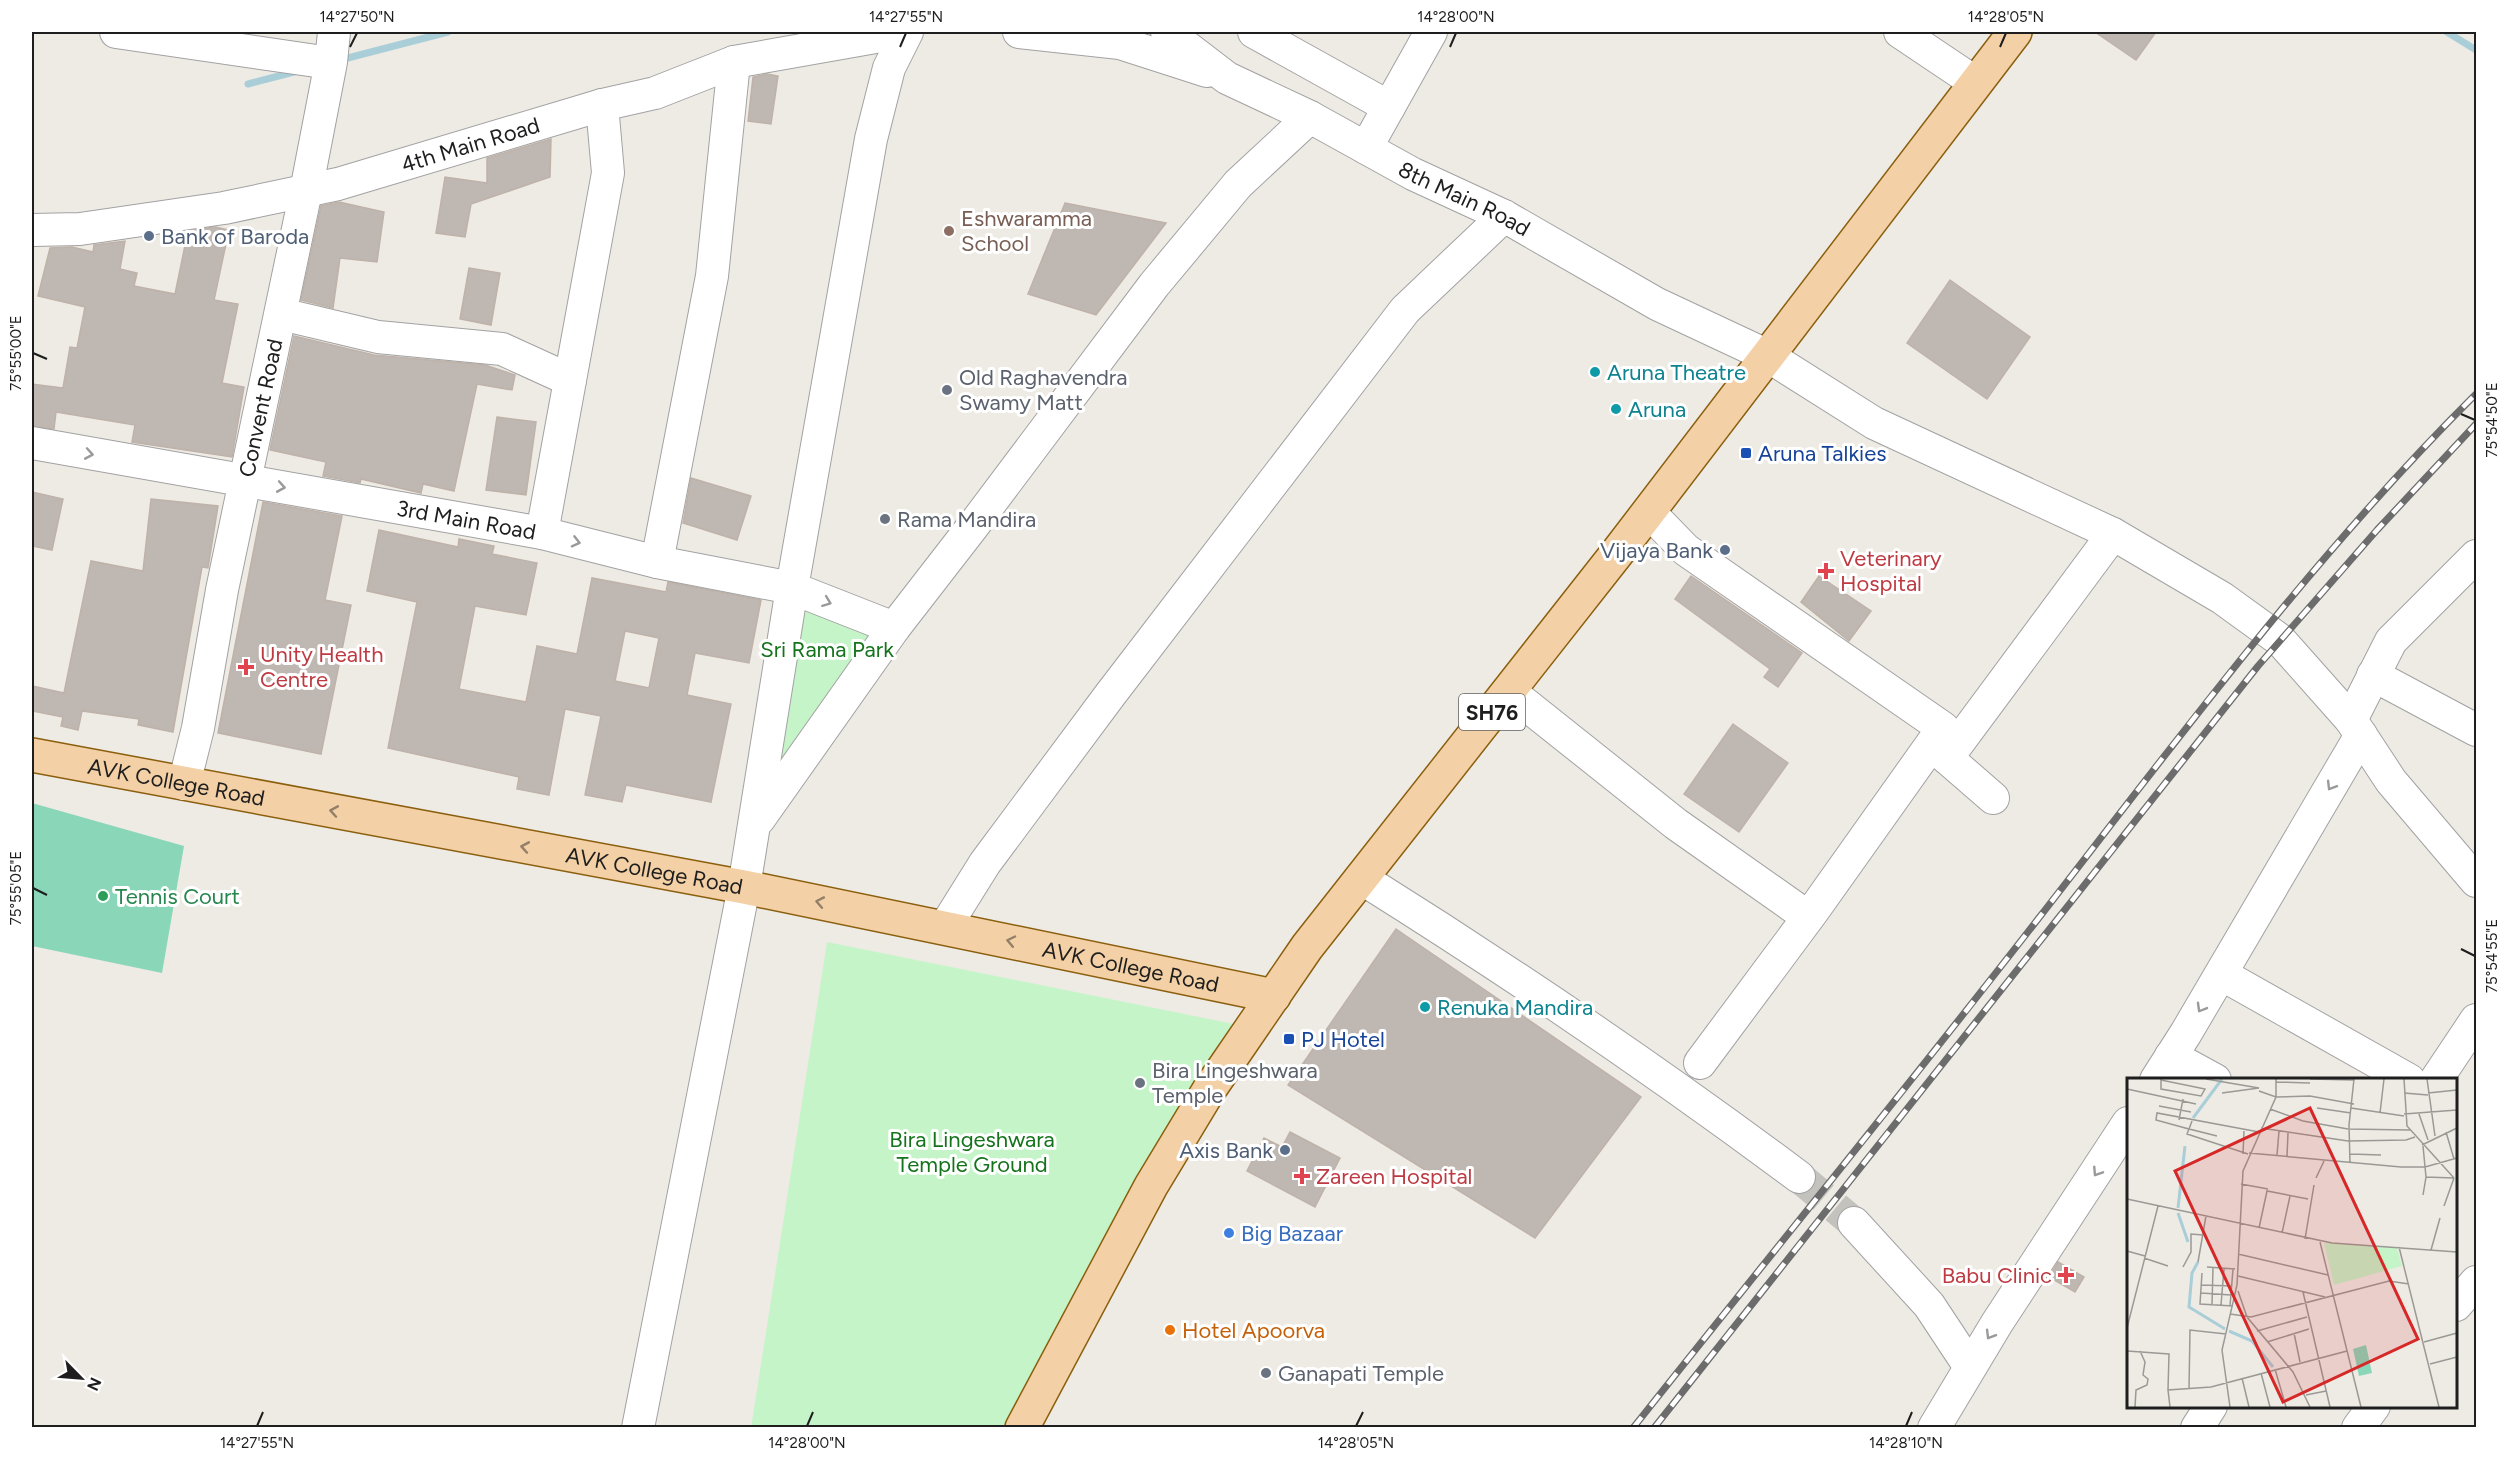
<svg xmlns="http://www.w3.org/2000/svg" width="2508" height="1459" viewBox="0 0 2508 1459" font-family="Figtree,sans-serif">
  <rect width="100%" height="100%" fill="#eeebe5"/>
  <g fill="#c6f4c9">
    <path d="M797 600 886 631 764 803Z"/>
    <path d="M827 942 1244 1026 1022 1427 751 1428Z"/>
  </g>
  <path fill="#8ad6b8" d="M32 803 184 846 162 973 32 946Z"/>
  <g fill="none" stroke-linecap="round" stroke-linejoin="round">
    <g stroke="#aaced8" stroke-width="7">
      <path d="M2447 32 2476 50"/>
      <path d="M340 60 448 32"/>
      <path d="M248 84 298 71"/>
    </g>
  </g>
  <g fill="#beb7b2" stroke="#bfb2a9" stroke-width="1.5" fill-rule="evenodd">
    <path d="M2095 32H2156L2136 60Z"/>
    <path d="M767 74 778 76 771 124 748 121 753 77Z"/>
    <path d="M551 139 550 177 471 204 465 237 436 233 445 177 487 183V158Z"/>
    <path d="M339 202 384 212 377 262 340 258 333 308 301 300 321 206Z"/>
    <path d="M1065 203 1166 223 1096 315 1028 294Z"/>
    <path d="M215 227 229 230 214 300 238 304 222 383 244 387 232 457 132 442 135 425 56 412 54 429 32 426V384L63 388 70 347 77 348 85 307 38 296 50 248 72 247 93 252 94 245 125 241 120 269 137 273 134 286 175 294 188 231Z"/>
    <path d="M469 268 500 273 491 325 460 319Z"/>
    <path d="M1950 280 2030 337 1987 399 1907 343Z"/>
    <path d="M294 336 374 355 485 365 515 375 512 390 477 384 454 491 423 484 421 493 361 479 360 483 323 476 326 462 270 450Z"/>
    <path d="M497 417 536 422 526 495 486 490Z"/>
    <path d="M691 478 751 496 737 540 683 523Z"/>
    <path d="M32 492 63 499 52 550 32 546Z"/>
    <path d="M151 499 218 506 208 568 202 567 173 732 138 725 139 719 82 711 78 730 61 726 63 717 32 711V686L64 693 91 561 143 571Z"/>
    <path d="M263 502 342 516 325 600 351 605 321 754 218 733Z"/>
    <path d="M379 530 458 547 459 539 494 546 492 554 537 563 526 615 475 606 459 689 526 702 537 646 577 654 592 578 666 592 668 582 761 600 749 663 695 653 687 695 731 704 711 802 626 785 622 802 585 795 601 716 565 709 549 795 517 789 519 777 388 748 417 602 367 591ZM625 631 659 638 649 688 615 681Z"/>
    <path d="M1691 576 1802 653 1778 687 1764 677 1770 669 1675 599Z"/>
    <path d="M1819 576 1871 611 1849 641 1801 602Z"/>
    <path d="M1733 724 1788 763 1739 832 1684 794Z"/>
    <path d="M1396 929 1641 1097 1535 1238 1288 1085Z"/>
    <path d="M1290 1132 1340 1158 1315 1207 1247 1171 1264 1138 1282 1147Z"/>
    <path d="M2058 1262 2084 1277 2075 1292 2049 1277Z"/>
  </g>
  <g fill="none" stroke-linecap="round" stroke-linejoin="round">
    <path stroke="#c4c2bd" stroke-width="32" stroke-dasharray="32 16" stroke-linecap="butt" d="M1799 1177 1854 1223"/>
    <defs>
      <g id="minor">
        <path d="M116 32 330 63"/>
        <path d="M1019 32 1120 43 1207 71"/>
        <path id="s1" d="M1167 32 1227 78 1310 117 1413 174 1504 216 1657 304 1768 356 1874 423 2113 534 2222 598 2280 640 2351 720 2391 781 2476 881"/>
        <path d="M1254 32 1389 107"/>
        <path d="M1900 32 1976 83"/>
        <path d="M1366 148 1431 32"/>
        <path id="s2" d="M32 230 80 229 224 208 338 184 602 105 655 93 734 62 904 32"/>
        <path d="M281 314 378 337 502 349 570 380"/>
        <path id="s3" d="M32 443 542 533 657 562 792 588 894 628"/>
        <path d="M1649 512 1686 550 1943 728 1813 911 1700 1063"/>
        <path d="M542 533 608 173 602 105"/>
        <path d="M657 562 712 276 734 62"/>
        <path d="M2373 675 2476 730"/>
        <path d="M1509 691 1676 824 1808 917"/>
        <path d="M2351 720 2391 641 2476 556"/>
        <path d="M1932 745 1993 798"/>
        <path d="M1947 758 2113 534"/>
        <path id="s4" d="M184 784 198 728 222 590 306 191 331 62 334 32"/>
        <path d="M759 819 894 628 973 526 1154 285 1238 184 1310 117"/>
        <path d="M1361 878C1511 972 1657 1071 1799 1177"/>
        <path d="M945 927 985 863 1110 695 1405 310 1504 216"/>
        <path d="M2221 974 2409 1080"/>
        <path d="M2171 1056 2215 1080"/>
        <path d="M2156 1080 2186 1033 2361 735"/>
        <path d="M2436 1080 2476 1020"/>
        <path d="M1854 1223 1929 1305 1970 1367"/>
        <path d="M2456 1305 2476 1282"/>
        <path d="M638 1428 744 887 792 588 871 139 889 68 907 32"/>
        <path d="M1934 1428 1997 1323 2128 1123"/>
        <path d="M2197 1428 2211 1406"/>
        <path d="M2358 1428 2374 1406"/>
      </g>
      <g id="major">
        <path id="s5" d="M32 755 744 887 1274 996"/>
        <path d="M1022 1428 1151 1186 1209 1090 1307 947 1617 553 2015 32"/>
      </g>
    </defs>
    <use href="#minor" stroke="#a2a2a2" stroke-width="34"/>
    <use href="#major" stroke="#8b5f0e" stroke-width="36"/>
    <use href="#minor" stroke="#fff" stroke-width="32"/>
    <use href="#major" stroke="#f3d0a5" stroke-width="33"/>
    <defs>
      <g id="rail">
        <path d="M1633 1428C1768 1258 1905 1090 2038 919 2178 739 2314 555 2476 394"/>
        <path d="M1654 1428 2258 666 2377 530 2476 424"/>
      </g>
    </defs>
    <use href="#rail" stroke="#6c6c6c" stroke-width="7"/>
    <use href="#rail" stroke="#fff" stroke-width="4.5" stroke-dasharray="14" stroke-linecap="butt"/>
  </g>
  <defs><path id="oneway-chevron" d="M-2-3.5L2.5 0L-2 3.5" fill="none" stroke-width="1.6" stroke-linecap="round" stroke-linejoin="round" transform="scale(1.5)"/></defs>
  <g stroke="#9a9a9a">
    <use href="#oneway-chevron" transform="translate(89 454) rotate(10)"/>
    <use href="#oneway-chevron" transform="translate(281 487) rotate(10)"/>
    <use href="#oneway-chevron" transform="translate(576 542) rotate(14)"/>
    <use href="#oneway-chevron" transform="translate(827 602) rotate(21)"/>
    <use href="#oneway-chevron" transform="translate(2331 786) rotate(121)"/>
    <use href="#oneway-chevron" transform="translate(2201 1008) rotate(120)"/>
    <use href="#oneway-chevron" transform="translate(2097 1172) rotate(123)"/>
    <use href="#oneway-chevron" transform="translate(1990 1335) rotate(121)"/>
  </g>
  <g stroke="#938068">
    <use href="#oneway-chevron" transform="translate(334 811) rotate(-170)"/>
    <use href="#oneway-chevron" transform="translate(525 847) rotate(-170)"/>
    <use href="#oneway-chevron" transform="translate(820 902) rotate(-169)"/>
    <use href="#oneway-chevron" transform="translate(1011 941) rotate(-168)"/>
  </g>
  <path fill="none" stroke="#1e1e1e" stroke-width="2" d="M350 47 357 33M900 47 906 33M1450 47 1456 33M2000 47 2006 33M33 353 47 359M2461 414 2475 420M33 888 47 895M2461 949 2475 956M257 1426 263 1412M807 1426 813 1412M1356 1426 1363 1412M1906 1426 1912 1412"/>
  <circle fill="#8d6e63" stroke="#fff" stroke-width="2" cx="949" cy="231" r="6"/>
  <g fill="#5c6f8a" stroke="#fff" stroke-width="2">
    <circle cx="149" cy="236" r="6"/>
    <circle cx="1725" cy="550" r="6"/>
    <circle cx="1285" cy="1150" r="6"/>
  </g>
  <g fill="#0f9aa8" stroke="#fff" stroke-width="2">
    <circle cx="1595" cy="372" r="6"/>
    <circle cx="1616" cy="409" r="6"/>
    <circle cx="1425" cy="1007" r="6"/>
  </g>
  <g fill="#6b7280" stroke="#fff" stroke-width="2">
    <circle cx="947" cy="390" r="6"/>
    <circle cx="885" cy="519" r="6"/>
    <circle cx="1140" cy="1083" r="6"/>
    <circle cx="1266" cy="1373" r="6"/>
  </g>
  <g fill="#1a4fb4" stroke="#fff" stroke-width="2">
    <rect x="1740" y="447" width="12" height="12" rx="3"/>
    <rect x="1283" y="1033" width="12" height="12" rx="3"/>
  </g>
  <g fill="#e0444e" stroke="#fff" stroke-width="2">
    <path d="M1823 562h6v6h6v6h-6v6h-6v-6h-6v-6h6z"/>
    <path d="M243 658h6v6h6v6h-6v6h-6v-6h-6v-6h6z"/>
    <path d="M1299 1167h6v6h6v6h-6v6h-6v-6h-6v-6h6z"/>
    <path d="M2063 1266h6v6h6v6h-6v6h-6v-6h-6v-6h6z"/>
  </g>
  <circle fill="#2e9e5b" stroke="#fff" stroke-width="2" cx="103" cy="896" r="6"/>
  <circle fill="#3f7fe0" stroke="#fff" stroke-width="2" cx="1229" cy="1233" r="6"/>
  <circle fill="#e8710a" stroke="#fff" stroke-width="2" cx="1170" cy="1330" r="6"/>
  <g text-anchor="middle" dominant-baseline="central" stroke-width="6" stroke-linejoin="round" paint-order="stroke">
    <rect fill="#fff" stroke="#626262" stroke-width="1.5" x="1459" y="694" width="66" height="36" rx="4.5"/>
    <g font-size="21" font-weight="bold" fill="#1e1e1e">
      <text x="1492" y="712">SH76</text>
    </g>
    <g font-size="22" fill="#1e1e1e" stroke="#fff">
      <text stroke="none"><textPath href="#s2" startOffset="448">4th Main Road</textPath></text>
      <text stroke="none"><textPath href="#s1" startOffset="342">8th Main Road</textPath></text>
      <text stroke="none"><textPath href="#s4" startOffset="384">Convent Road</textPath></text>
      <text stroke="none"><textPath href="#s3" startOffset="441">3rd Main Road</textPath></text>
      <text stroke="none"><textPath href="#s5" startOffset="147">AVK College Road</textPath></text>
      <text stroke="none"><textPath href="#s5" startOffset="633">AVK College Road</textPath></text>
      <text stroke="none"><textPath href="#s5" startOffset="1119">AVK College Road</textPath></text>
    </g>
    <g font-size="22" fill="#785e54" stroke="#fff" text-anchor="start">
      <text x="961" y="218">Eshwaramma<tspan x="961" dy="25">School</tspan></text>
    </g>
    <g font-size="22" fill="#4e5e75" stroke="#fff" text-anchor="end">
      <text x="161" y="236" text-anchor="start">Bank of Baroda</text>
      <text x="1713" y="550">Vijaya Bank</text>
      <text x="1273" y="1150">Axis Bank</text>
    </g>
    <g font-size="22" fill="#0d838f" stroke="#fff" text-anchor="start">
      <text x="1607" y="372">Aruna Theatre</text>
      <text x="1628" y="409">Aruna</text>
      <text x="1437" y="1007">Renuka Mandira</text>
    </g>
    <g font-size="22" fill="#5b616d" stroke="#fff" text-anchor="start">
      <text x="959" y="377">Old Raghavendra<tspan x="959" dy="25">Swamy Matt</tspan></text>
      <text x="897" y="519">Rama Mandira</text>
      <text x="1152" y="1070">Bira Lingeshwara<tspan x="1152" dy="25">Temple</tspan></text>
      <text x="1278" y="1373">Ganapati Temple</text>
    </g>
    <g font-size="22" fill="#164399" stroke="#fff" text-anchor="start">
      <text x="1758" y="453">Aruna Talkies</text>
      <text x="1301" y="1039">PJ Hotel</text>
    </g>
    <g font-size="22" fill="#be3a42" stroke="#fff" text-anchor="start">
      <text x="1840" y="558">Veterinary<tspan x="1840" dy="25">Hospital</tspan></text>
      <text x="260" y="654">Unity Health<tspan x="260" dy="25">Centre</tspan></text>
      <text x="1316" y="1176">Zareen Hospital</text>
      <text x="2052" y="1275" text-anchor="end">Babu Clinic</text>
    </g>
    <g font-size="22" fill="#15731c" stroke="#fff">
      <text x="827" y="649">Sri Rama Park</text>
      <text x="972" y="1139">Bira Lingeshwara<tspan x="972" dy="25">Temple Ground</tspan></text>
    </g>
    <g font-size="22" fill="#27864d" stroke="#fff" text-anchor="start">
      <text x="115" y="896">Tennis Court</text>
    </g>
    <g font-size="22" fill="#366cbe" stroke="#fff" text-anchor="start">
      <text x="1241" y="1233">Big Bazaar</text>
    </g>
    <g font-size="22" fill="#c56008" stroke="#fff" text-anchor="start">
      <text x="1182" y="1330">Hotel Apoorva</text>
    </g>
  </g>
  <g transform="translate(2127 1078)">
    <rect width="330" height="330" fill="#eeebe5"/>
    <path d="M197 165 270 170 275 188 207 207Z" fill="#c6f4c9"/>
    <path d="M239 267 245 295 232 298 226 271Z" fill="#8ad6b8"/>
    <path fill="none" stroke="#aaced8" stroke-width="3" d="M66 40 95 1M51 130 58 68M51 135 61 164M71 184 65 195 62 229 98 251M102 253 125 263 146 289"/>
    <path fill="none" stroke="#9b9995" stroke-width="1.5" d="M79 1 132 10 95 15M183 1 227 2M277 1 280 48 327 100M300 1 308 58M34 2 78 11 74 18 34 11V1M149 4 183 5M0 11 69 26M132 13 149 19 183 18 227 26M277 15 301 17M301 15 330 12M32 28 64 34M190 30 224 35M224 30 277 38M143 31 176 43 221 51 283 52M253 35 257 1M277 36 330 32M292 36 301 62M52 42 56 21M65 43 62 51 29 42 30 35 132 54M134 50 221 63 279 62 288 59M319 54 327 81M90 58 62 51 60 56 121 76M295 67 330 50M296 68 299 99 327 100M122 75 274 89H298L330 80M116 76 117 53M223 76 254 77M150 77 152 53M160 78 161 55M223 86 222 47 227 1M189 100 197 83M114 106 141 111M296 117 299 99M0 121 205 165 330 174M317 128 327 100M132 150 140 113 181 121M155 155 163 118M178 161 187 107M193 164 234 329M272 169 312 329M304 172 313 140M0 173 18 178M111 176 201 197M17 180 41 188M71 184 79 138M56 189 64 174V156L76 157M80 189 108 191M75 195 73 226 106 228M111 198 198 219M74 207 105 208M111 213 120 239 166 294 183 329M176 214 203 329M74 215 104 217M85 227 86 190M94 227 97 191M103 228 106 191M103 236 124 239 262 203 282 206M0 250 31 128M130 253 180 239M167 255 173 284M140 264 182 251M297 264 330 255M0 273 42 276 41 312M303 286 330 279M148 291 159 329M134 295 143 329M115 300 122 329M62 311 63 252 99 256M179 317 199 313M8 329 9 312 20 307 21 301 16 297 18 284 13 273M43 329 41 312 84 309 220 273M103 329 95 272 110 207 116 93 149 19V1"/>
    <path fill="#d62828" fill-opacity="0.15" stroke="#d62828" stroke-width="3" d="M183 30 291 261 156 324 48 93Z"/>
    <rect width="330" height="330" fill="none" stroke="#1e1e1e" stroke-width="3"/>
  </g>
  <rect width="2508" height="1459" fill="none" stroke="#ffffff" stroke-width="66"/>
  <g transform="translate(81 1378) rotate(115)" stroke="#ffffff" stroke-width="4.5" paint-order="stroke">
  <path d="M0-4.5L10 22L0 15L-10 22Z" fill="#1e1e1e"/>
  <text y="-9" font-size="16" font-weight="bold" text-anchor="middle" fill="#1e1e1e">N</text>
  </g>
  <rect x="33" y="33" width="2442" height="1393" fill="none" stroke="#1e1e1e" stroke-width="2"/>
  <g font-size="15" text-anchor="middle" fill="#1e1e1e">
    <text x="357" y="22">14°27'50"N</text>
    <text x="906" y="22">14°27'55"N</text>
    <text x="1456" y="22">14°28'00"N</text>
    <text x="2006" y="22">14°28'05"N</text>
    <text transform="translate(16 353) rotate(-90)" y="5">75°55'00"E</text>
    <text transform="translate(2492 420) rotate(-90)" y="5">75°54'50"E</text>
    <text transform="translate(16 888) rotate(-90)" y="5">75°55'05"E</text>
    <text transform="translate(2492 956) rotate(-90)" y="5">75°54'55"E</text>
    <text x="257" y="1448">14°27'55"N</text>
    <text x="807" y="1448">14°28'00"N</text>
    <text x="1356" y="1448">14°28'05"N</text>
    <text x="1906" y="1448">14°28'10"N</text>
  </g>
</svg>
